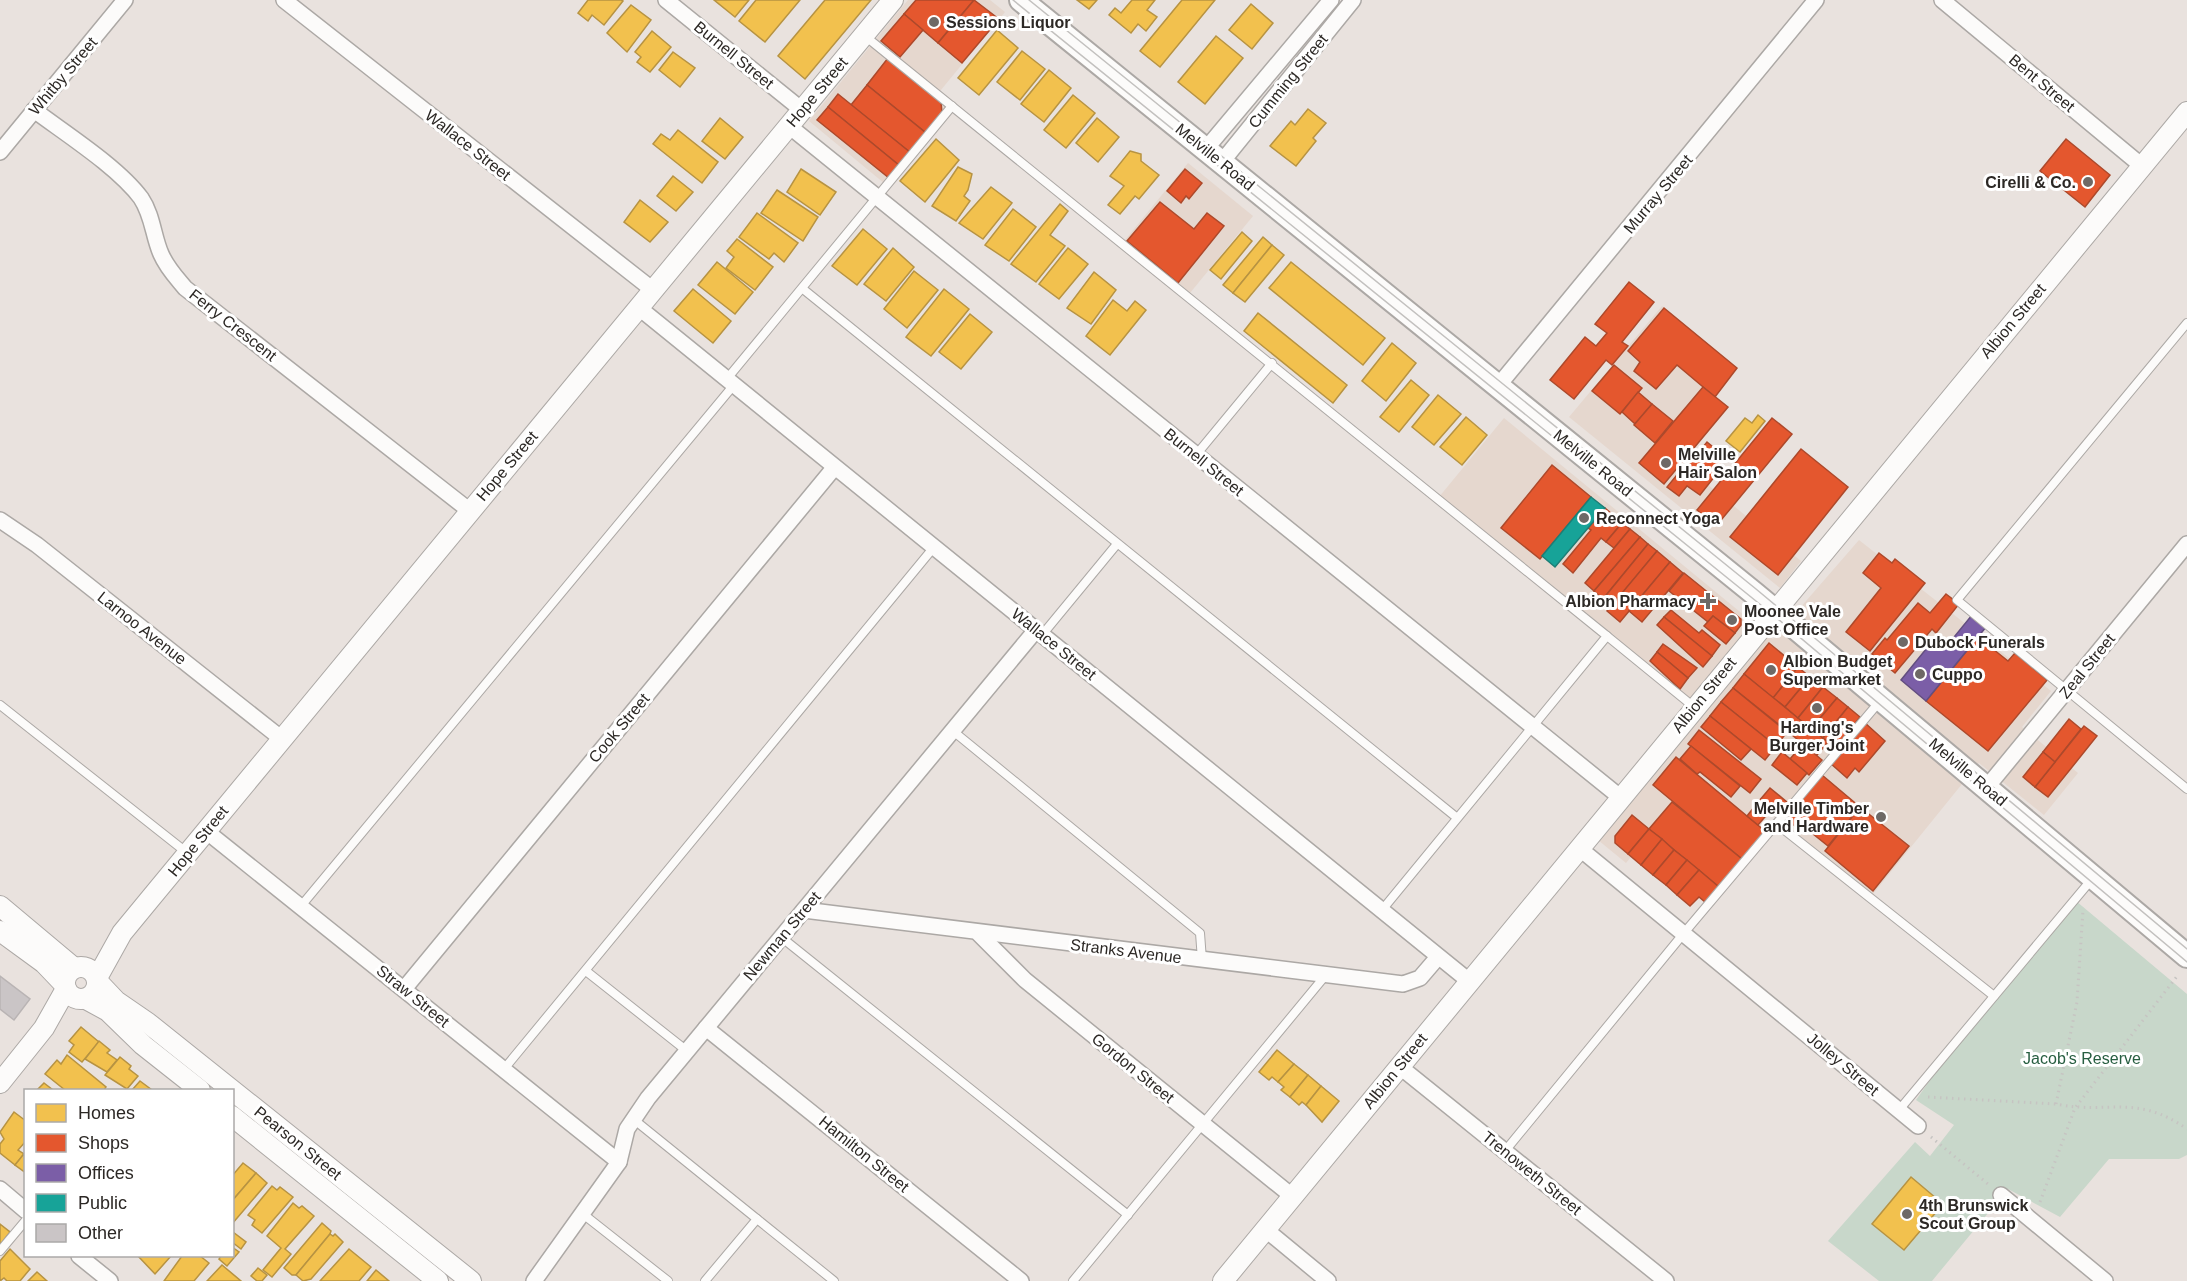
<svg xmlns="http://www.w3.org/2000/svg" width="2187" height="1281" viewBox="0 0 2187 1281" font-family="Arial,sans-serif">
  <rect width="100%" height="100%" fill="#e9e2de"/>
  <g fill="#e5d7ce">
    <path d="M908 0H990L1005 12 936 96 952 109 890 188 809 121Z"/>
    <path d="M1188 163 1253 216 1190 293 1125 240Z"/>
    <path d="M1662 306 1737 368 1715 397 1703 387 1657 443 1801 561 1780 588 1569 417Z"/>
    <path d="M1504 418 1773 639 1859 540 2051 691 2022 727 2078 773 2044 815 1979 763 1873 894 1770 814 1712 885 1650 834 1626 863 1598 840 1702 711 1439 497Z"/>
  </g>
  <path fill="#c8d7ca" d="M2076 901 2187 994V1155L2179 1159H2109L2060 1217 2008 1189 1932 1281H1879L1828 1241 1915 1142 1930 1156 1954 1125 1916 1100 1937 1070Z"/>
  <g fill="#f2c14e" stroke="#b79342" stroke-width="1.5">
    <path d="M588 0H621L623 1 604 25 592 15 588 21 578 13Z"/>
    <path d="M714 0H749L735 17Z"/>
    <path d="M756 0H800L765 42 739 21Z"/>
    <path d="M825 0H871L805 79 778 56Z"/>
    <path d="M1077 0H1097L1089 9Z"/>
    <path d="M1132 0H1155L1147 10 1157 17 1146 31 1138 24 1131 33 1109 15 1115 8 1121 13Z"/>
    <path d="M1182 0H1215L1160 67 1140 51Z"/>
    <path d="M1251 4 1273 23 1252 49 1229 30Z"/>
    <path d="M631 5 651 20 627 52 607 33Z"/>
    <path d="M997 30 1018 48 979 95 958 78Z"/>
    <path d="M652 31 671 47 650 72 637 62 641 57 635 52Z"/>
    <path d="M1216 36 1243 58 1205 104 1178 82Z"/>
    <path d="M1022 51 1045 69 1020 100 997 82Z"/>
    <path d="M673 52 695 68 680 87 659 70Z"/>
    <path d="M1049 70 1071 88 1044 122 1021 104Z"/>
    <path d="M1073 95 1095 113 1066 148 1044 130Z"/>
    <path d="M1308 109 1326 123 1313 138 1316 141 1296 166 1270 146 1291 121 1295 125Z"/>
    <path d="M720 118 743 137 725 159 702 141Z"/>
    <path d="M1097 118 1119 137 1098 162 1076 143Z"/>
    <path d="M678 130 718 162 702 183 653 144 661 134 670 140Z"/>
    <path d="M936 139 959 160 925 202 900 181Z"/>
    <path d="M1130 151 1141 154V161L1159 175 1139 199 1135 196 1120 214 1108 205 1124 186 1110 176Z"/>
    <path d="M958 167 972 174 968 190 964 196 970 201 956 221 932 206Z"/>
    <path d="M801 169 836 192 820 215 787 192Z"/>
    <path d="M673 176 693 192 676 211 657 196Z"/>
    <path d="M991 187 1012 203 983 239 959 223Z"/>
    <path d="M777 190 818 217 803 241 761 213Z"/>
    <path d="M640 200 668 222 650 242 624 222Z"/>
    <path d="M1060 204 1068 211 1050 235 1065 246 1036 282 1011 264Z"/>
    <path d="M1013 209 1036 227 1009 261 985 245Z"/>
    <path d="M757 213 798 243 784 262 774 253 769 259 739 237Z"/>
    <path d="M863 229 887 249 857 285 832 266Z"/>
    <path d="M1242 232 1252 241 1221 279 1210 270Z"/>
    <path d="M1263 237 1272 245 1233 293 1223 285Z"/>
    <path d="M737 239 773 267 755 290 726 268 734 257 727 251Z"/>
    <path d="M1272 245 1284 255 1245 302 1233 293Z"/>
    <path d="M893 248 914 267 886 301 864 284Z"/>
    <path d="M1068 248 1088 264 1059 299 1039 284Z"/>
    <path d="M717 262 753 292 735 314 698 285Z"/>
    <path d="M1291 262 1385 338 1363 365 1269 288Z"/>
    <path d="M914 271 938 290 907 328 884 309Z"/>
    <path d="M1094 272 1116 290 1091 324 1067 308Z"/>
    <path d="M693 289 731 321 713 343 674 311Z"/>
    <path d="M944 289 969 309 931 356 906 337Z"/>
    <path d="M1113 300 1127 311 1135 301 1146 310 1110 355 1086 336Z"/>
    <path d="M1258 313 1347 385 1333 403 1244 331Z"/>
    <path d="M970 314 992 332 961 369 939 352Z"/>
    <path d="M1392 343 1416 363 1386 401 1362 381Z"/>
    <path d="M1411 380 1429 395 1399 432 1380 417Z"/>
    <path d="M1438 395 1461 414 1434 445 1412 427Z"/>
    <path d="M1758 415 1765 421 1740 452 1726 441 1745 418 1752 423Z"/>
    <path d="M1466 417 1487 435 1462 465 1440 447Z"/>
    <path d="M81 1027 99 1042 82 1062 69 1052 74 1045 69 1041Z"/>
    <path d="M99 1041 110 1050 107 1053 117 1060 107 1072 85 1059Z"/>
    <path d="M1277 1050 1294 1064 1278 1082 1272 1077 1269 1080 1259 1072Z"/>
    <path d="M67 1055 106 1087 104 1090H65L45 1074 57 1060 61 1064Z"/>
    <path d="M120 1057 131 1066 129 1069 138 1076 127 1089 105 1075Z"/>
    <path d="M1294 1064 1308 1075 1290 1097 1281 1090 1284 1087 1278 1082Z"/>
    <path d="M1308 1075 1321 1086 1306 1105 1302 1102 1299 1105 1290 1097Z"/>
    <path d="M140 1081 152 1090H132Z"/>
    <path d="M44 1083 53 1090H37Z"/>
    <path d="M1321 1086 1339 1101 1322 1122 1306 1105Z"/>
    <path d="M14 1112 26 1121V1141L18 1150 24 1154 15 1165 0 1153V1144L4 1139 0 1132Z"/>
    <path d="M23 1155 26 1156V1173L15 1165Z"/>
    <path d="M243 1163 256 1173 232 1201V1176Z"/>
    <path d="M256 1173 267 1183 232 1224V1201Z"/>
    <path d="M1911 1177 1943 1204 1904 1250 1872 1224Z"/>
    <path d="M272 1186 277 1190 280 1187 293 1197 262 1233 252 1225 255 1220 248 1215Z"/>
    <path d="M293 1203 299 1208 302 1206 314 1216 285 1249 291 1254 272 1277 263 1270 281 1248 267 1236Z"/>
    <path d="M322 1223 331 1231 330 1234 296 1275H292L284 1268Z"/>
    <path d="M0 1224 10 1232 0 1245Z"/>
    <path d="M233 1232 246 1242 241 1249 232 1242Z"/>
    <path d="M330 1234 333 1236 335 1234 343 1242 311 1279 303 1281 296 1275Z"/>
    <path d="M232 1247 239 1252 227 1266 219 1259 221 1256H232Z"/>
    <path d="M10 1249 30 1269 20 1281H7L4 1278 0 1281V1261Z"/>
    <path d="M349 1249 371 1267 359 1281H320Z"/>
    <path d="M138 1256H171L155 1274Z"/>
    <path d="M182 1256H200L209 1263 194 1281H164Z"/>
    <path d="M222 1265 241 1281H207Z"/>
    <path d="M258 1268 267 1275 262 1281H257L251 1276Z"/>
    <path d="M376 1270 389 1281H367Z"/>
    <path d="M37 1272 47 1281H28Z"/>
  </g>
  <g fill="#e4572e" stroke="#ad492b" stroke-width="1.5">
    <path d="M916 0H974L938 43 904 14Z"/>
    <path d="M974 0 999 19 962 63 938 43Z"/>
    <path d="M904 14 923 30 900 57 881 41Z"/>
    <path d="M888 58 941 102 942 113 926 133 867 85Z"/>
    <path d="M867 85 926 133 911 153 851 105Z"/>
    <path d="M838 94 911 153 900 166 828 107Z"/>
    <path d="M828 107 900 166 889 178 817 120Z"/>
    <path d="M2066 139 2110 175 2085 207 2040 171Z"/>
    <path d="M1185 169 1202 183 1189 199 1186 196 1181 203 1167 191Z"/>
    <path d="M1160 202 1194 229 1207 213 1224 226 1178 283 1127 241Z"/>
    <path d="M1629 282 1654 302 1622 342 1628 346 1612 365 1606 360 1574 399 1550 380 1585 337 1596 346 1607 333 1595 324Z"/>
    <path d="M1664 308 1737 368 1715 397 1677 365 1656 389 1634 371 1640 362 1628 351Z"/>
    <path d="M1614 365 1642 388 1620 414 1592 391Z"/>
    <path d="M1703 387 1728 407 1664 484 1639 463Z"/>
    <path d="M1638 392 1652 404 1635 424 1622 412Z"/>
    <path d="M1652 404 1673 421 1655 443 1634 425Z"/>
    <path d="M1772 418 1792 434 1722 519 1713 523 1697 510Z"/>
    <path d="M1707 442 1724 456 1719 463 1723 466 1700 495 1687 486 1679 496 1667 487 1680 471 1682 473Z"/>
    <path d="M1801 449 1848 487 1778 575 1730 537Z"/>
    <path d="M1552 465 1591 497 1540 559 1501 528Z"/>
    <path d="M1605 508 1622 523 1606 542 1601 538 1573 573 1563 564 1591 530 1588 528Z"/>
    <path d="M1622 523 1630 529 1614 548 1606 542Z"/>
    <path d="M1630 529 1640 537 1594 591 1585 583Z"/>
    <path d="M1640 537 1648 544 1603 599 1594 591Z"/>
    <path d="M1648 544 1657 551 1612 606 1603 599Z"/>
    <path d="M1657 551 1670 562 1620 622 1607 611Z"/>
    <path d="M1879 553 1892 563 1895 559 1925 583 1870 651 1846 632 1881 588 1863 573Z"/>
    <path d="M1670 562 1683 573 1642 622 1629 611Z"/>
    <path d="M1684 573 1741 619V625L1735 633 1713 616 1708 622 1669 591Z"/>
    <path d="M1946 594 1959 604 1936 633 1932 629 1895 673 1872 654 1885 638 1887 640 1918 603 1930 613Z"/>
    <path d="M1671 610 1699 633 1702 630 1720 645 1712 656 1664 617Z"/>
    <path d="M1713 616 1735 633 1726 644 1704 626Z"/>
    <path d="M1664 617 1712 656 1703 667 1657 625Z"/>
    <path d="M1978 637 2008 661 2015 653 2047 680 1988 751 1926 701Z"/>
    <path d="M1769 643 1798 667 1773 698 1744 674Z"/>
    <path d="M1663 644 1697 668 1688 678 1657 652Z"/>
    <path d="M1657 652 1688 678 1680 689 1650 661Z"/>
    <path d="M1798 667 1810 677 1785 707 1773 698Z"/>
    <path d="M1744 674 1828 742 1817 755 1733 688Z"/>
    <path d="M1810 677 1823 687 1798 718 1785 707Z"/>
    <path d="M1823 687 1837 698 1811 729 1798 718Z"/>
    <path d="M1733 688 1787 732 1776 746 1721 702Z"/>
    <path d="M1837 698 1848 707 1823 738 1811 729Z"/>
    <path d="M1721 702 1776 746 1765 760 1710 716Z"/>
    <path d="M1848 707 1860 717 1836 748 1823 738Z"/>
    <path d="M1710 716 1751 749 1741 760 1701 727Z"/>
    <path d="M2069 719 2081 729 2055 762 2043 752Z"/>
    <path d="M1864 722 1885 741 1859 772 1855 768 1847 778 1830 763Z"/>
    <path d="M2084 726 2097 736 2048 797 2035 787Z"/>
    <path d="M1699 730 1761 779 1750 793 1688 744Z"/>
    <path d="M1803 744 1822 760 1809 775 1790 759Z"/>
    <path d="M1691 746 1740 786 1731 797 1700 772 1697 774 1680 759Z"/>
    <path d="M1782 752 1807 773 1797 785 1772 765Z"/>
    <path d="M2043 752 2055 762 2035 787 2023 777Z"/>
    <path d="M1676 757 1765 831 1742 859 1653 785Z"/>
    <path d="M1822 775 1860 807 1828 846 1808 830 1805 834 1790 822 1789 815Z"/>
    <path d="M1770 788 1787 802 1776 815 1759 801Z"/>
    <path d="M1759 801 1770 811 1758 825 1747 816Z"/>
    <path d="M1672 802 1742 859 1719 887 1649 829Z"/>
    <path d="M1860 807 1909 846 1873 891 1825 851Z"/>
    <path d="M1632 815 1649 829 1628 854 1615 843V836Z"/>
    <path d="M1649 829 1662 839 1641 865 1628 854Z"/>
    <path d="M1662 839 1674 850 1653 875 1641 865Z"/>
    <path d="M1674 850 1687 860 1666 885 1653 875Z"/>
    <path d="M1687 860 1699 870 1677 895 1666 885Z"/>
    <path d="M1699 870 1719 887 1705 902 1699 897 1690 906 1677 895Z"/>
  </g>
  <path fill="#7b5ea7" stroke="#634e80" stroke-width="1.5" d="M1972 615 1986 627 1926 701 1901 680 1935 638 1946 647Z"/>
  <path fill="#17a398" stroke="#1d7e76" stroke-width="1.5" d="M1591 497 1605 508 1555 567 1542 556Z"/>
  <path fill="#cac5c6" stroke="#b9b4b4" stroke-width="1.5" d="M0 976 30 999 14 1020 0 1009Z"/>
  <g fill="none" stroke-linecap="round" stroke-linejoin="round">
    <defs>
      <g id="service">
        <path d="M865 36 1607 636 1382 910"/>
        <path d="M803 289 1456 817"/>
        <path d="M2187 323 1957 600 2187 789"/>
        <path d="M726 380 952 106"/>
        <path d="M1196 455 1272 363"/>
        <path d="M1042 635 1117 544"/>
        <path d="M1607 636 1694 707"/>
        <path d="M0 705 186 852"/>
        <path d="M953 731 1200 933 1202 960"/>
        <path d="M1777 824 1994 996"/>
        <path d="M301 906 733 386"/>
        <path d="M781 937 1128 1215"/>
        <path d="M586 971 687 1051"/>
        <path d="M504 1069 934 547"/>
        <path d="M1899 1110 2092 879"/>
        <path d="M632 1118 757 1219"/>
        <path d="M1505 1151 1684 933 1880 701"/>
        <path d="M583 1214 668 1281"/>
        <path d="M0 1251 26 1220"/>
        <path d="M705 1281 757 1219 834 1281"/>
        <path d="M1073 1281 1325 976"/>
      </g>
      <g id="minor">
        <path d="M284 0 653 290"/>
        <path d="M666 0 802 110"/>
        <path d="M1942 0 2142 166"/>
        <path d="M34 110C66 134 118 167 141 198 153 216 153 236 161 254 167 268 176 277 185 288L470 511"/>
        <path d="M789 126 1620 797"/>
        <path d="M1205 150 1331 0"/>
        <path d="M0 152 125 0"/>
        <path d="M1221 163 1353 0"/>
        <path d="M638 307 1469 981"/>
        <path d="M1498 386 1816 0"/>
        <path d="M0 520 37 545 282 739"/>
        <path d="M1987 787 2187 544"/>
        <path d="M206 831 619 1162"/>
        <path d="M1579 848 1918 1126"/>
        <path d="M804 910 1403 984 1420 978 1438 957"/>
        <path d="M979 934 1025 980 1292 1196"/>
        <path d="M404 989 834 468"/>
        <path d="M706 1028 1021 1281"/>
        <path d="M1399 1066 1666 1281"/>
        <path d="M0 1189 26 1211"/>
        <path d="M2001 1195 2105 1281"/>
        <path d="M1265 1229 1328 1281"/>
        <path d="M79 1256 110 1281"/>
        <path d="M534 1281 619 1162 627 1129 648 1098 1036 630"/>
      </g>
      <g id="tertiary">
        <path d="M0 906 74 968"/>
        <path d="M0 931 44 963 65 985"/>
        <circle cx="81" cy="983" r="16"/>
        <path d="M97 978 122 933 150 899 893 0"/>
        <path d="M98 982 116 1001 148 1023 471 1281"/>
        <path d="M86 999 108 1011 143 1045 200 1090"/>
        <path d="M0 1083 44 1028 66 989"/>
        <path d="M232 1116 438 1281"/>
        <path d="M1223 1281 2187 112"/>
      </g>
      <path id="secondary" d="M1021 0 1755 594 2187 956"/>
    </defs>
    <use href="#service" stroke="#aca8a5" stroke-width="10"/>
    <use href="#minor" stroke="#aca8a5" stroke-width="18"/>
    <use href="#tertiary" stroke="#aca8a5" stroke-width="22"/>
    <use href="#secondary" stroke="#aca8a5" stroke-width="26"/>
    <g stroke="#c6c4c2" stroke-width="3" stroke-dasharray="1.5 4.5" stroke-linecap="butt">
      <path d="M1928 1097 2056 1104C2108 1115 2136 1093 2187 1129"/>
      <path d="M2056 1104 2077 1002 2083 910"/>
      <path d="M1931 1137 1988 1184"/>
      <path d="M2040 1202 2075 1108 2178 975"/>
    </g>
    <use href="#service" stroke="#fcfbfa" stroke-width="8"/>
    <use href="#minor" stroke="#fcfbfa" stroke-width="15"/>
    <use href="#tertiary" stroke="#fcfbfa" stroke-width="20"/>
    <use href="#secondary" stroke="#fcfbfa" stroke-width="22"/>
    <g stroke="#c3c1bf" stroke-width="1.5">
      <path d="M1013 0 1772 614 2187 962"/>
      <path d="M1029 0 1756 589 2187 949"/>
    </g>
  </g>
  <g fill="#6e6966" stroke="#fff" stroke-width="2">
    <circle cx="934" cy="22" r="6"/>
    <circle cx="2088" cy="182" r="6"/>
    <circle cx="1666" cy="463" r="6"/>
    <circle cx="1584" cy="518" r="6"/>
    <path d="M1705 592h6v6h6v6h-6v6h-6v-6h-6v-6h6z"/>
    <circle cx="1732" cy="620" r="6"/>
    <circle cx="1903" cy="642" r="6"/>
    <circle cx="1771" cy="670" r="6"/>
    <circle cx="1920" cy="674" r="6"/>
    <circle cx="1817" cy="708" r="6"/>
    <circle cx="1881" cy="817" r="6"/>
    <circle cx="1907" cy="1214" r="6"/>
  </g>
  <g text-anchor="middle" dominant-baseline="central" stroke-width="6" stroke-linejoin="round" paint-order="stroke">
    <g font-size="16" font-weight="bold" fill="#2c2825" stroke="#fff" text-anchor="start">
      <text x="946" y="22">Sessions Liquor</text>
      <text x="2076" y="182" text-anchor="end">Cirelli &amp; Co.</text>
      <text x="1678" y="454">Melville<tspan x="1678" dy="18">Hair Salon</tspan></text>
      <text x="1596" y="518">Reconnect Yoga</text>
      <text x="1696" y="601" text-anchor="end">Albion Pharmacy</text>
      <text x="1744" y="611">Moonee Vale<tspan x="1744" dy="18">Post Office</tspan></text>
      <text x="1915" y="642">Dubock Funerals</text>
      <text x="1783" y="661">Albion Budget<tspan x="1783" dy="18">Supermarket</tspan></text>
      <text x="1932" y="674">Cuppo</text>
      <text x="1817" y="727" text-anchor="middle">Harding's<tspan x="1817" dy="18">Burger Joint</tspan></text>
      <text x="1869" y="808" text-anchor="end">Melville Timber<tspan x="1869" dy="18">and Hardware</tspan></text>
      <text x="1919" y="1205">4th Brunswick<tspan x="1919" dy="18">Scout Group</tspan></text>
    </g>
    <g font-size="16" fill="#2c2825" stroke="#fff">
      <text transform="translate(734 55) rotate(39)">Burnell Street</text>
      <text transform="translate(63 76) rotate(-50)">Whitby Street</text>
      <text transform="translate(1288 81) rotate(-51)">Cumming Street</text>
      <text transform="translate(2042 83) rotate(40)">Bent Street</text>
      <text transform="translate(817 92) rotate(-50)">Hope Street</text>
      <text transform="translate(468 145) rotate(38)">Wallace Street</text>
      <text transform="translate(1215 157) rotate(39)">Melville Road</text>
      <text transform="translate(1658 194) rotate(-50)">Murray Street</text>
      <text transform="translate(2013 321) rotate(-50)">Albion Street</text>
      <text transform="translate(233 325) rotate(38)">Ferry Crescent</text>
      <text transform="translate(1204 462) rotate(39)">Burnell Street</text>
      <text transform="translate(1593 463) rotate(39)">Melville Road</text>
      <text transform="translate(507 466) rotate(-50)">Hope Street</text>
      <text transform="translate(142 628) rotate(38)">Larnoo Avenue</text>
      <text transform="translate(1054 644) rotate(39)">Wallace Street</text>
      <text transform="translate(2087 666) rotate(-51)">Zeal Street</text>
      <text transform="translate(1704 695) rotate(-51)">Albion Street</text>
      <text transform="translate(619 728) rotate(-50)">Cook Street</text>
      <text transform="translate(1968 772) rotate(40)">Melville Road</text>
      <text transform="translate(198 841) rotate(-51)">Hope Street</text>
      <text transform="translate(782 936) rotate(-50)">Newman Street</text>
      <text transform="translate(1126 951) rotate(7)">Stranks Avenue</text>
      <text transform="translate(413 996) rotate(39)">Straw Street</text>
      <text transform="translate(1843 1064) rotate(40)">Jolley Street</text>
      <text transform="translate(1133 1068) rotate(39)">Gordon Street</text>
      <text transform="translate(1395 1071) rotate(-51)">Albion Street</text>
      <text transform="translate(298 1143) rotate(39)">Pearson Street</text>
      <text transform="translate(864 1154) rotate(39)">Hamilton Street</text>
      <text transform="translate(1532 1173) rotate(39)">Trenoweth Street</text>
    </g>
    <g font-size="16" fill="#275e41" stroke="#fff">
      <text x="2082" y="1058">Jacob's Reserve</text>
    </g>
  </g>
  <rect x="24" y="1089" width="210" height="168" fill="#ffffff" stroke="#aba9a8" stroke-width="1.5"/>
  <rect x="36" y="1104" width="30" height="18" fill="#f2c14e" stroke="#aba9a8" stroke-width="1.5"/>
  <text x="78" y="1119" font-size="18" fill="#2c2825">Homes</text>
  <rect x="36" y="1134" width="30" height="18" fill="#e4572e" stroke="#aba9a8" stroke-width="1.5"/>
  <text x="78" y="1149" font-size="18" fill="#2c2825">Shops</text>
  <rect x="36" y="1164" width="30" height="18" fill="#7b5ea7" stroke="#aba9a8" stroke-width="1.5"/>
  <text x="78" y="1179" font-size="18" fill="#2c2825">Offices</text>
  <rect x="36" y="1194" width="30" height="18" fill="#17a398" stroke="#aba9a8" stroke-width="1.5"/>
  <text x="78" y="1209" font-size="18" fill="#2c2825">Public</text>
  <rect x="36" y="1224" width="30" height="18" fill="#cac5c6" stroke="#aba9a8" stroke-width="1.5"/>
  <text x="78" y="1239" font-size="18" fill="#2c2825">Other</text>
</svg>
